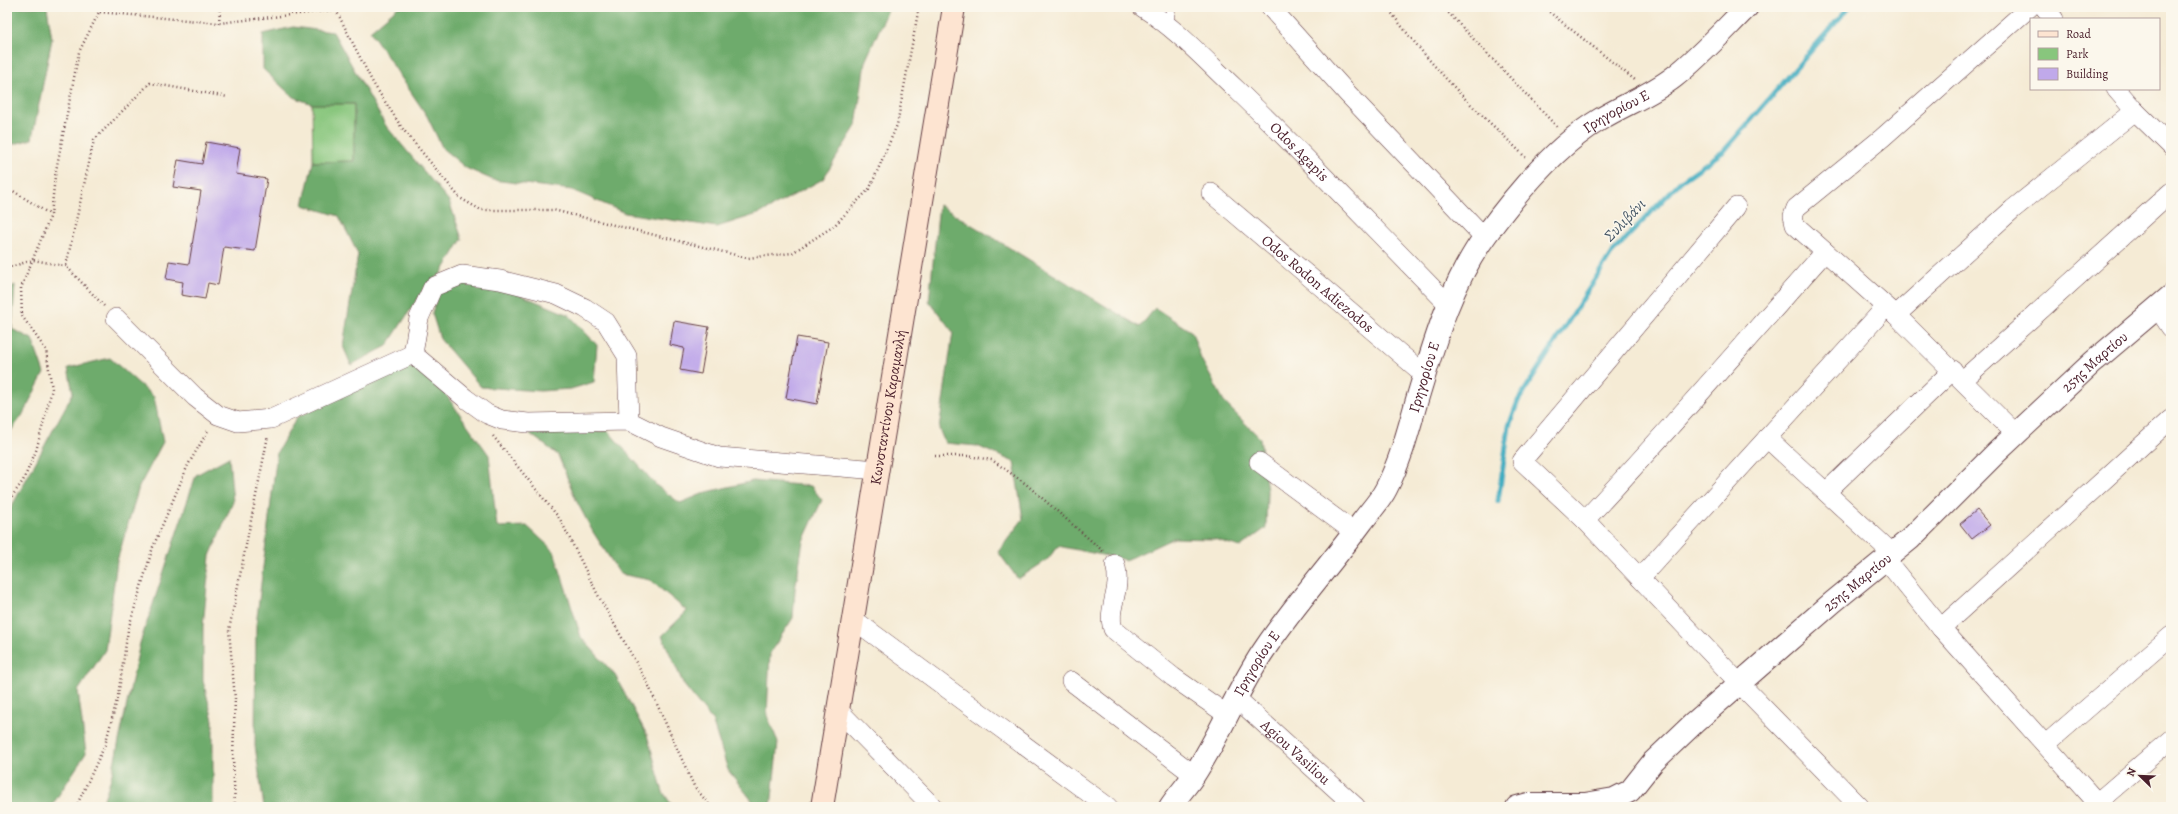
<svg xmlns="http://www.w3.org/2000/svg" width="2178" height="814" viewBox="0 0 2178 814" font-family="Alegreya,serif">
  <rect width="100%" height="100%" fill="#fbf7ec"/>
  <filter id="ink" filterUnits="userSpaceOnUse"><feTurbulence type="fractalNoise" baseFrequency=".025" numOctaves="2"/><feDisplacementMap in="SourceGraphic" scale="8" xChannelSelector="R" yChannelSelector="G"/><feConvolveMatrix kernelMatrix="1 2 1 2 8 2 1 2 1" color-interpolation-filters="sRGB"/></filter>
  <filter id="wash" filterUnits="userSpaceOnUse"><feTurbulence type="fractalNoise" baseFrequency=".012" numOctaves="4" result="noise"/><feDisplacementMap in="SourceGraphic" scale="16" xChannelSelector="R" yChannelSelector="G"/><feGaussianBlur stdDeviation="0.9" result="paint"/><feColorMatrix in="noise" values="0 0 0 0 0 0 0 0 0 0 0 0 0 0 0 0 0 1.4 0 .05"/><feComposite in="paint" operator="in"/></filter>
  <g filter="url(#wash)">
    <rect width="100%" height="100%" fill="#f5ebd5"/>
    <path fill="#88c67d" stroke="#697254" d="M312 104H354V161L313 162Z"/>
    <g fill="#6eab6c" stroke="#5c654c">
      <path d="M7 7H47L52 39 32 139 7 146Z"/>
      <path d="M398 7H887L888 10 865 62 856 126 823 179 761 213 717 227 625 213 572 190 493 180 466 168 443 149 427 116 370 31Z"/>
      <path d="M293 27 333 32 386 126 449 201 462 239 441 274 427 284 387 346 351 365 343 346 358 254 339 216 303 205 313 162 354 161V104H312L293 97 263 69V34Z"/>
      <path d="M939 205 1140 327 1155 308 1192 332 1201 359 1225 403 1260 438 1267 491 1266 528 1240 547 1214 539 1174 538 1126 560 1058 546 1047 560 1018 579 998 552 1023 519 1014 462 977 446 945 443 939 429 953 332 929 301Z"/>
      <path d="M442 282H468L516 293 569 315 597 345 594 382 571 389 540 391 481 387 440 339 432 313Z"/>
      <path d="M15 285 12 329 32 339 44 373 22 416 7 436V289Z"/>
      <path d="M110 358 154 397 163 442 139 487 117 561 105 650 78 691 86 753 51 807H7V515L73 393 68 368Z"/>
      <path d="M424 364 489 455 497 527 527 526 554 551 581 637 615 675 647 735 663 792 673 807H264L255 746 256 625 277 452 297 417 395 371Z"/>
      <path d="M608 431 657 486 680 503 707 492 753 481 811 486 822 500 803 541 795 590 793 618 770 653 767 715 778 742 771 807H757L728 770 712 720 684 685 662 636 687 611 650 580 620 574 593 532 577 502 558 455 529 433Z"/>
      <path d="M229 457 233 502 210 556 203 626V681L213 720V807H101L111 778 140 643 196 475Z"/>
    </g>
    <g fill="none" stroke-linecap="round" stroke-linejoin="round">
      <path stroke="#42adc1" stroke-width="5" d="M1498 501 1509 426 1518 401 1611 254 1681 181 1724 151 1849 7"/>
    </g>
    <g id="blocks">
      <g fill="#c0a9ea">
        <path d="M206 142 240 148 236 174 267 179 255 251 224 247 218 285 208 283 205 299 181 295 183 282 166 279 169 261 189 264 201 191 173 187 178 160 202 164Z"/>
        <path d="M674 321 709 327 701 374 680 370 684 348 670 345Z"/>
        <path d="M797 337 828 342 817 404 786 398Z"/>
        <path d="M1977 510 1990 525 1972 539 1960 524Z"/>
      </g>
    </g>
  </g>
  <g filter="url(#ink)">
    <use href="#blocks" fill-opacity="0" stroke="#643e44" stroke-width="1"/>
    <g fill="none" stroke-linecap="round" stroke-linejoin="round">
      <defs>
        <path id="service" d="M1168 27 1171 7"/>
        <g id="minor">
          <path id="s1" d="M1142 7C1177 29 1207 62 1237 90 1310 160 1379 234 1449 305"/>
          <path d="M1270 7 1347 93 1484 237"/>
          <path d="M2044 7 2054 19"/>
          <path d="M2116 89 2135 111 2171 146"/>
          <path id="s2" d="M1211 193 1425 375"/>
          <path d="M1736 207 1522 461 1585 520 1740 684 1860 807"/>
          <path d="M2157 307 2171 328"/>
          <path d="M1896 315 2013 209 2135 111"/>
          <path d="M116 318 195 397 218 415 238 422 271 419 413 354"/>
          <path d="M1963 380 2171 192"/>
          <path d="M629 421 627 356 606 322 585 308 556 294 500 280 462 275 433 287 419 318 413 354 465 398 487 414 502 420 528 423 629 421 661 437 719 457 878 470"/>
          <path d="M2016 434 1896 315 1795 225 1793 216 1796 208 1882 138 2030 7"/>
          <path d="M1767 438 1892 553"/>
          <path d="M1259 462 1354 532"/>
          <path d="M1826 492 1953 370"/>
          <path d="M1585 520C1667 433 1745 341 1825 252"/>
          <path d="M1885 559 1941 628 2101 807"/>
          <path d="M1115 564C1123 590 1106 608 1113 629L1173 677 1226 714"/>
          <path d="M1640 578 1886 307"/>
          <path d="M853 619 1108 807"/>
          <path d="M1941 628 2171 419"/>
          <path d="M1071 681 1194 775"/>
          <path id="s3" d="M1235 697 1356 807"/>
          <path d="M838 710 933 807"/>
          <path d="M2046 744 2171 636"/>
          <path d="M2092 807 2171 739"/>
        </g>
        <g id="tertiary">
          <path id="s4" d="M1170 807C1177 796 1187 786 1194 775 1221 734 1238 687 1266 647 1296 603 1331 564 1362 522 1370 511 1380 501 1386 489 1400 462 1408 432 1416 403 1433 347 1450 284 1486 235 1515 195 1556 146 1599 120 1623 105 1651 95 1674 77 1700 57 1723 31 1747 7"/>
          <path id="s5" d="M1517 807 1528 804H1585L1614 799 1630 791 1653 762 1694 723 1833 602 1910 539 1997 452 2092 363 2171 296"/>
        </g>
        <g id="secondary">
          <path id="s6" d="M822 807 954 7"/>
        </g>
      </defs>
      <use href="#service" stroke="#643e44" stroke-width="10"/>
      <use href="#minor" stroke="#643e44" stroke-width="20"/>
      <use href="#tertiary" stroke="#643e44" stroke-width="24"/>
      <use href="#secondary" stroke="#643e44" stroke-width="24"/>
      <g stroke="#643e44" stroke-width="2.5" stroke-dasharray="1 3" stroke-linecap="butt">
        <path d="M94 7 99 12 219 23 360 7"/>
        <path d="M1387 7C1408 35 1430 62 1454 87 1477 112 1503 134 1526 158"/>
        <path d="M1443 7 1558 128"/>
        <path d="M1543 7 1635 80"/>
        <path d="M336 10 373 83 402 128 460 198 481 210H553L748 258 792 253 834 226 870 188 897 125 919 7"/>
        <path d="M219 23 220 7"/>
        <path d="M7 187 51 215"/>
        <path d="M7 268 33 260 66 266"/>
        <path d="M104 306 66 266 94 140 150 83 228 97"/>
        <path d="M493 436 560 519 599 597 647 682 694 786 711 807"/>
        <path d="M935 456H968L992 460 1026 484 1104 552"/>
        <path d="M7 503 23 481 36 451 52 389 46 350 22 316 21 288 51 215 55 176 79 52 99 12"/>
        <path d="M76 807 105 745 118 696 128 630 153 547 188 465 209 429"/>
        <path d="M235 807 233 757 235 699 229 630 268 436"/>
      </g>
      <use href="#service" stroke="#fff" stroke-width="9"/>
      <use href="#minor" stroke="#fff" stroke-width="19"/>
      <use href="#tertiary" stroke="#fff" stroke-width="22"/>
      <use href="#secondary" stroke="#fde4d1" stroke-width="22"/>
    </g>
  </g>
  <g text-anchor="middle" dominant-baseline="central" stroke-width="3" stroke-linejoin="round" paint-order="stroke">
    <g font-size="15" fill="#4a1f2b" stroke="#fbf7ec">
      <text stroke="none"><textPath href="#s4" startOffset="841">Γρηγορίου Ε</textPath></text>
      <text stroke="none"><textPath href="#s1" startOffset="214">Odos Agapis</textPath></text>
      <text stroke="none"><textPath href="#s2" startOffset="140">Odos Rodon Adiezodos</textPath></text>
      <text stroke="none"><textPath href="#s5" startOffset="749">25ης Μαρτίου</textPath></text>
      <text stroke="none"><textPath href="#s4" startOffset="504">Γρηγορίου Ε</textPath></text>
      <text stroke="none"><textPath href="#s6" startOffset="405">Κωνσταντίνου Καραμανλή</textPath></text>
      <text stroke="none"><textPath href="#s5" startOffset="425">25ης Μαρτίου</textPath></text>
      <text stroke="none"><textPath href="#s4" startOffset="168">Γρηγορίου Ε</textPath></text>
      <text stroke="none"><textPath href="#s3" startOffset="82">Agiou Vasiliou</textPath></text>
    </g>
    <g font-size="16" font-style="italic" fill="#475867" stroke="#fbf7ec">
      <text transform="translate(1625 220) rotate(-46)">Συλιβάνι</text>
    </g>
  </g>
  <rect width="2178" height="814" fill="none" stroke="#fbf7ec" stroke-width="24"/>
  <rect x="2030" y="18" width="130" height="72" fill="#fbf7ec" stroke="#b4a19f"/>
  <rect x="2038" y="31" width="20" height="6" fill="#fde4d1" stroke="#b4a19f"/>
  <text x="2066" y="38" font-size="12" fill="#4a1f2b">Road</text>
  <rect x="2038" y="48" width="20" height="12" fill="#88c67d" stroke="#b4a19f"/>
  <text x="2066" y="58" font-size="12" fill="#4a1f2b">Park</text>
  <rect x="2038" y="68" width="20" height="12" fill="#c0a9ea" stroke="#b4a19f"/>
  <text x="2066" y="78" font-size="12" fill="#4a1f2b">Building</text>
  <g transform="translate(2140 776) rotate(293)" stroke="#fbf7ec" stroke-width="3" paint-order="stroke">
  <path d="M0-3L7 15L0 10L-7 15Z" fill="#4a1f2b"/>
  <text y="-6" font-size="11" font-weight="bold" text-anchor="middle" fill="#4a1f2b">N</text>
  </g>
</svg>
